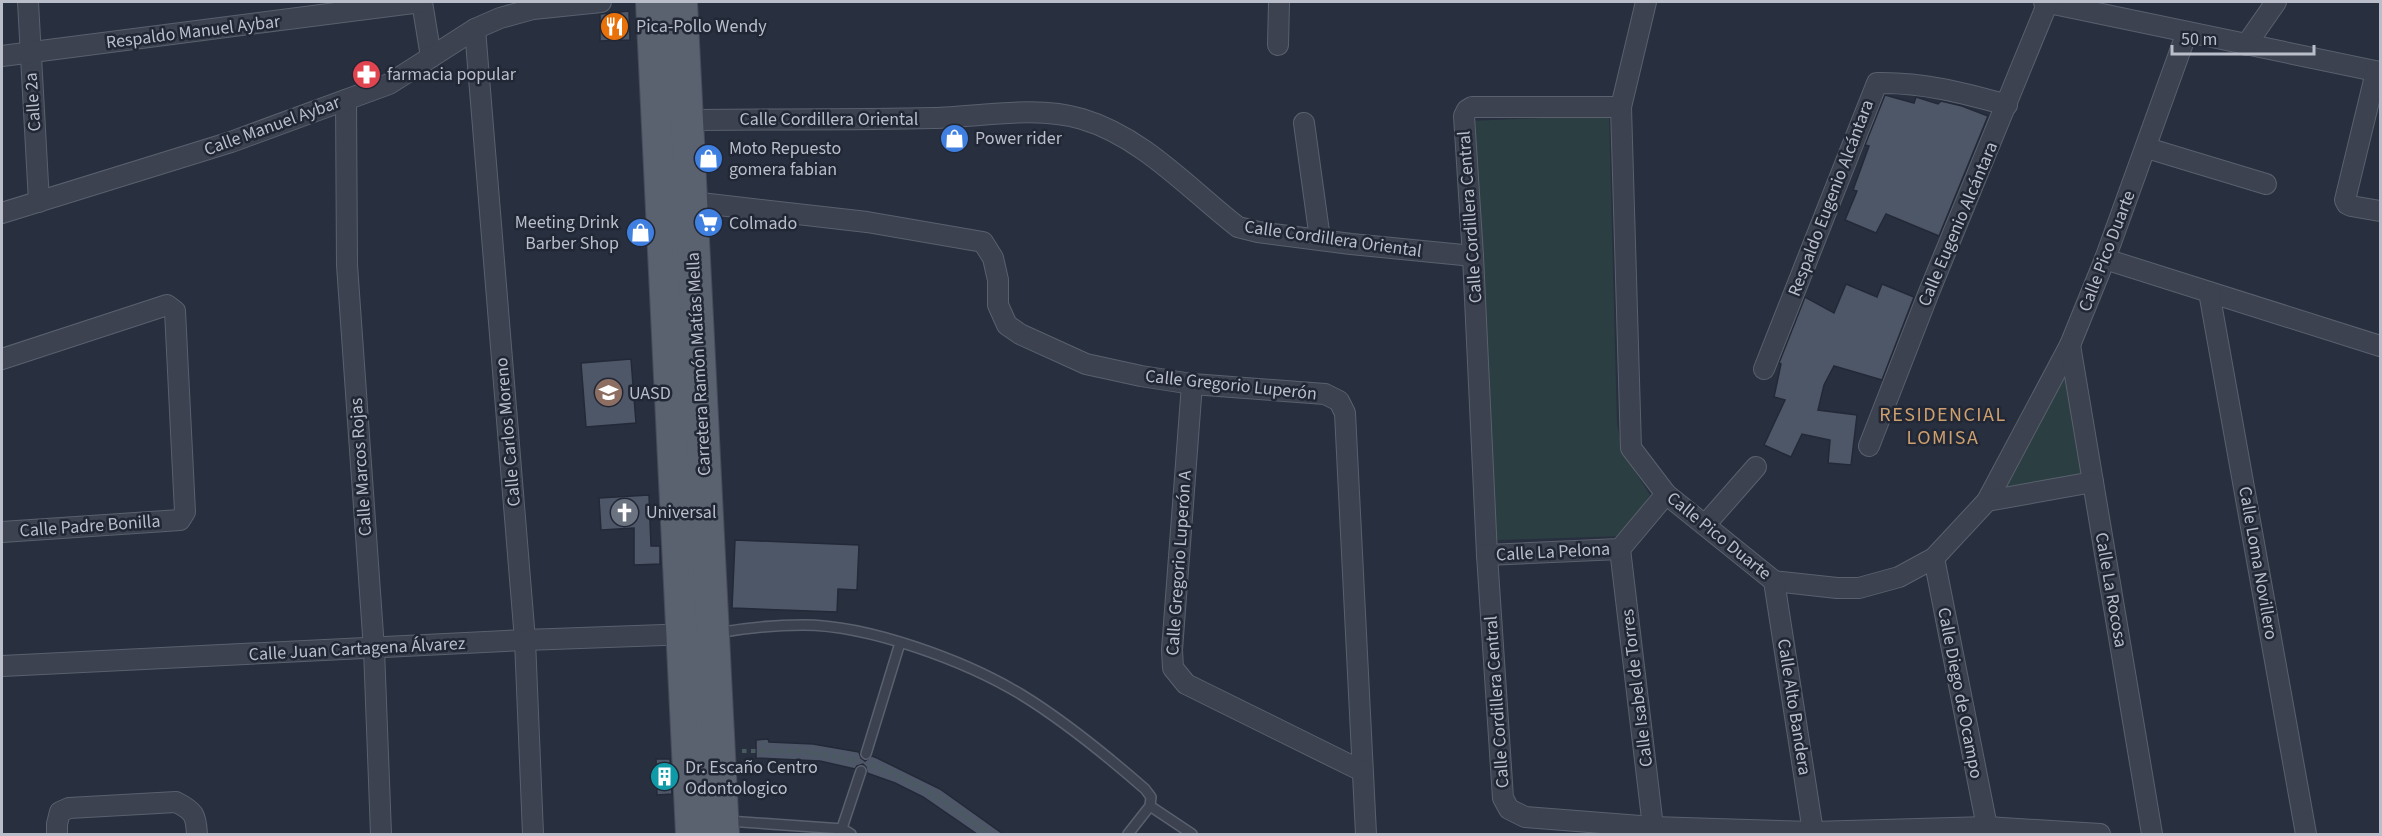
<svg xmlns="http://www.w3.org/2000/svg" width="2382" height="836" viewBox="0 0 2382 836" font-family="'Source Sans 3',sans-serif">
  <rect width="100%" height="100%" fill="#283040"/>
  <g fill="#2b3e42">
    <path d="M1609 115 1617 424 1623 453 1650 495 1622 536 1497 540 1470 121Z"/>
    <path d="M2067 360 2083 481 1998 495Z"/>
  </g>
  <g fill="#4e5768" stroke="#232937" stroke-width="1.5">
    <path d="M629 11 630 40 600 41V14Z"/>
    <path d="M1885 95 1914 103 1916 97 1938 104 1941 101 1962 106 1988 116 1939 236 1886 214 1876 233 1845 220 1857 191 1853 190 1869 146 1865 145Z"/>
    <path d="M1846 284 1877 297 1882 284 1914 297 1882 380 1834 366 1824 385 1818 410 1857 415 1851 465 1828 463 1830 440 1802 434 1791 457 1764 445 1785 400 1774 397 1781 364 1779 363 1805 297 1834 313Z"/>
    <path d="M631 359 636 423 586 427 581 363Z"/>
    <path d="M649 495 651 546H660V564L634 565V528L601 530 599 498Z"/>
    <path d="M735 540 859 545 857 590 838 589 837 612 732 608Z"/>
    <path d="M768 739 769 742 813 744 859 752 861 758 865 761 872 756 877 758 940 789 1003 834H977L923 797 895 783 867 773 866 767 863 764 857 766 855 769 820 761 756 758V740Z"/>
    <path d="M656 759H670L672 794 657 795Z"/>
  </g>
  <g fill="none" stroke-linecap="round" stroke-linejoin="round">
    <defs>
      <g id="service">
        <path d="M717 633C745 628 774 625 803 625 869 625 966 661 1022 695 1066 722 1106 755 1145 789L1151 797 1150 806 1128 834"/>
        <path d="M866 754 900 643"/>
        <path d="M1150 806 1192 834"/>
        <path d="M728 821 843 829 851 834"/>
        <path d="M840 834 861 771"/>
      </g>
      <g id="minor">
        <path d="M28 2 39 202"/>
        <path d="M422 2 431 57"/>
        <path d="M1646 2 1621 107 1631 448 1666 494 1774 581 1837 588H1859L1899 577 1934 558 1987 501 2070 345 2105 259 2187 32"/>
        <path d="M2044 2 2380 72"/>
        <path d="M475 29 525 640 533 834"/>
        <path d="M1278 45 1279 2"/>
        <path d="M2246 45 2276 2"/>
        <path d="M2 56 421 2"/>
        <path d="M2376 72 2345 200 2347 204 2351 206 2380 211"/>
        <path d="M346 100 347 265 374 649 381 834"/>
        <path d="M1621 107H1472L1467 110 1464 116 1473 256 1487 555 1503 798 1509 809 1525 817 1653 827 1813 832 1987 827 2100 834"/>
        <path d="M688 120C769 119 851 120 933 118 981 117 1035 105 1082 119 1143 137 1189 189 1238 227L1258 232 1351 244 1473 256"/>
        <path d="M1304 123 1320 239"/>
        <path d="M2147 148 2266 184"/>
        <path d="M692 202 867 222 983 242 993 258 998 280V305L1007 325 1020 334 1086 364 1141 376 1192 384 1325 394 1339 401 1345 413 1366 834"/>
        <path d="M2 213 231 142 389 84 475 29 500 18 533 9 601 2"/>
        <path d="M2105 259 2380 346"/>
        <path d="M2209 292 2306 834"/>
        <path d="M2070 345 2152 834"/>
        <path d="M2 359 167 305 175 311 185 512 180 520 2 532"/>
        <path d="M1764 369 1877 83C1922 82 1964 93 2007 105"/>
        <path d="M1192 384 1172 650 1173 668 1186 684 1362 771"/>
        <path d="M1869 446 1929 292 2048 2"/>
        <path d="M1987 501 2093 482"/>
        <path d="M1705 525 1756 467"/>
        <path d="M1620 549 1653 827"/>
        <path d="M1487 555 1620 549 1666 494"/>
        <path d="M1934 558 1987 827"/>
        <path d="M1774 581 1813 832"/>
        <path d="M2 666 525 640 691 634"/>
        <path d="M57 834V824L60 812 69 808 176 802C194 811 196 815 197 834"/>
      </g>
      <g id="primary">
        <path d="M652 2 692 834"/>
        <path d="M681 2 723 834"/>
      </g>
    </defs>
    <use href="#service" stroke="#5a606d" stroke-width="12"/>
    <use href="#minor" stroke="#5a606d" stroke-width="22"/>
    <use href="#primary" stroke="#464b59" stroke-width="34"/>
    <g stroke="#4a5b60" stroke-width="4" stroke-dasharray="4.5 4.5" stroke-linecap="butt">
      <path d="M742 751H801L854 760"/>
      <path d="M872 765C916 779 953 808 990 834"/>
    </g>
    <use href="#service" stroke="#3c4250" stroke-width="9"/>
    <use href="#minor" stroke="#3c4250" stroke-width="20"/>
    <use href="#primary" stroke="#5a616f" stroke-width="32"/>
  </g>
  <defs>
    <symbol id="restaurant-disc" viewBox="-11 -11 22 22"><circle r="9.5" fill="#e8710a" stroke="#212735"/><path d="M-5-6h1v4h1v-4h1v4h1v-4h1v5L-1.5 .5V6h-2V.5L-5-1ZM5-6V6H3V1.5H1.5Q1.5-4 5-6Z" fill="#fff"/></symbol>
    <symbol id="pharmacy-disc" viewBox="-11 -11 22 22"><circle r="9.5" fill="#e0444e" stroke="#212735"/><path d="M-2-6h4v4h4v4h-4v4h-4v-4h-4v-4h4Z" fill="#fff"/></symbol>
    <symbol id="shop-disc" viewBox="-11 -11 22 22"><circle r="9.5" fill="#3f7fe0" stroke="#212735"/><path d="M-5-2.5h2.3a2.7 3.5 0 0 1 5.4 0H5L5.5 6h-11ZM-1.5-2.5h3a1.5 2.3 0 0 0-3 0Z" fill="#fff"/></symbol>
    <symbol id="supermarket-disc" viewBox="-11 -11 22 22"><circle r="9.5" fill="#3f7fe0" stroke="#212735"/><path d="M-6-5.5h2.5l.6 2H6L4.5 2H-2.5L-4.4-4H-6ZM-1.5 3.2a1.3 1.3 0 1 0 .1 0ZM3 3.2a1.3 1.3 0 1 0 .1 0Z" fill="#fff"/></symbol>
    <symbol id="university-disc" viewBox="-11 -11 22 22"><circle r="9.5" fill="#8d6e63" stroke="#212735"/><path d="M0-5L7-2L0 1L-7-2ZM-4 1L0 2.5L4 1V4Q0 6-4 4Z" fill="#fff"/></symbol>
    <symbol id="church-disc" viewBox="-11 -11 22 22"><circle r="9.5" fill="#6b7280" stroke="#212735"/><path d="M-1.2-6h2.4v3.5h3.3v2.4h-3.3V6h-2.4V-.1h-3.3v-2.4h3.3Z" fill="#fff"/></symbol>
    <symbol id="building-disc" viewBox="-11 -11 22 22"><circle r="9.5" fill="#0f9aa8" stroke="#212735"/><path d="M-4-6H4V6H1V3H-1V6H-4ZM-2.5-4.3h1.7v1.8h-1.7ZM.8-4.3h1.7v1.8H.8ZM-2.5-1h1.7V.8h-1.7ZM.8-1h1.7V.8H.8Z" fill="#fff"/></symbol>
  </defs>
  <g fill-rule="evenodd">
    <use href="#restaurant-disc" x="598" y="10" width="33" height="33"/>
    <use href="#pharmacy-disc" x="350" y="58" width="33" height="33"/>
    <use href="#shop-disc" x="938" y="122" width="33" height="33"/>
    <use href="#shop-disc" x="692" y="142" width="33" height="33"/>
    <use href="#supermarket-disc" x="692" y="206" width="33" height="33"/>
    <use href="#shop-disc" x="624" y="216" width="33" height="33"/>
    <use href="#university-disc" x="592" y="376" width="33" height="33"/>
    <use href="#church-disc" x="608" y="496" width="33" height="33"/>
    <use href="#building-disc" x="648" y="760" width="33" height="33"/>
  </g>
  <g text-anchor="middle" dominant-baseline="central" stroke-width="5" stroke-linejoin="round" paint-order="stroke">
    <g font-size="18" fill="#b9beca" stroke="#212735" text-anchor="start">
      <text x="636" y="26">Pica-Pollo Wendy</text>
      <text x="387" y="74">farmacia popular</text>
      <text x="975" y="138">Power rider</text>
      <text x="729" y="148">Moto Repuesto<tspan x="729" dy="21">gomera fabian</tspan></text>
      <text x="619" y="222" text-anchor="end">Meeting Drink<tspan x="619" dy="21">Barber Shop</tspan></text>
      <text x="729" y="223">Colmado</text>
      <text x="629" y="393">UASD</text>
      <text x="646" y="512">Universal</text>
      <text x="685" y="767">Dr. Escaño Centro<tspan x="685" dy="21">Odontologico</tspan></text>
    </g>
    <g font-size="18" fill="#b9beca" stroke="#212735">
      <text transform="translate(193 32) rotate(-7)">Respaldo Manuel Aybar</text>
      <text transform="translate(33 102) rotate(-94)">Calle 2a</text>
      <text x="829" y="119">Calle Cordillera Oriental</text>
      <text transform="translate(272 126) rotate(-20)">Calle Manuel Aybar</text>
      <text transform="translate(1831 198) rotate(-69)">Respaldo Eugenio Alcántara</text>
      <text transform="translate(1470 217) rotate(-94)">Calle Cordillera Central</text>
      <text transform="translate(1958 224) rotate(-67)">Calle Eugenio Alcántara</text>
      <text transform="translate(1333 239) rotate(8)">Calle Cordillera Oriental</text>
      <text transform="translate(2107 251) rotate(-69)">Calle Pico Duarte</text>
      <text transform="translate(699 364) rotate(-93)">Carretera Ramón Matías Mella</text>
      <text transform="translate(1231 385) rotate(6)">Calle Gregorio Luperón</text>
      <text transform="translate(508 432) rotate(-95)">Calle Carlos Moreno</text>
      <text transform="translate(361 467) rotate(-94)">Calle Marcos Rojas</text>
      <text transform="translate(90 526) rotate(-4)">Calle Padre Bonilla</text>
      <text transform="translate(1719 536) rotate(39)">Calle Pico Duarte</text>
      <text transform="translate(1553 552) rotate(-3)">Calle La Pelona</text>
      <text transform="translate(1179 563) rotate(-86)">Calle Gregorio Luperón A</text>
      <text transform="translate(2258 563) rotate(80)">Calle Loma Novillero</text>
      <text transform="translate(2111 590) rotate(80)">Calle La Rocosa</text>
      <text transform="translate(357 649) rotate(-3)">Calle Juan Cartagena Álvarez</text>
      <text transform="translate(1637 688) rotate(-97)">Calle Isabel de Torres</text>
      <text transform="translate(1960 693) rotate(79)">Calle Diego de Ocampo</text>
      <text transform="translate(1497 702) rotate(-94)">Calle Cordillera Central</text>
      <text transform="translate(1794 707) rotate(81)">Calle Alto Bandera</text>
    </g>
    <g font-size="20" letter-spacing="1.5" fill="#cfa06f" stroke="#212735">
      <text x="1943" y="415">RESIDENCIAL<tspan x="1943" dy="23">LOMISA</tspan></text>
    </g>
  </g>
  <rect width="2382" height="836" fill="none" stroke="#b9beca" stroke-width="6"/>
  <path d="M2172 45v9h142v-9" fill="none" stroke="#b9beca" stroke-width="3"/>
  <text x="2181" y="45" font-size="18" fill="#b9beca" stroke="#212735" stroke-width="4.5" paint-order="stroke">50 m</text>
</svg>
